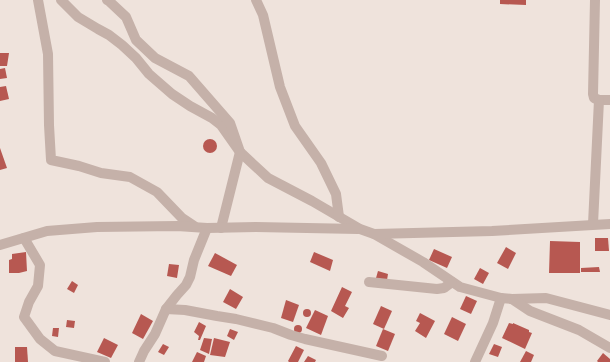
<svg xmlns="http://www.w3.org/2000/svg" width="610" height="362" viewBox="0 0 610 362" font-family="Quicksand,sans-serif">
  <rect width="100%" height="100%" fill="#efe3dc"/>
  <g fill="#b75851">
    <path d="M500 0H526V5L500 4Z"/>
    <path d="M0 53H9L7 66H0Z"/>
    <path d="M5 68 7 78 0 79V69Z"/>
    <path d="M6 86 9 99 0 101V87Z"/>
    <circle cx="210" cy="146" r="7"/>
    <path d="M0 148 7 168 0 170Z"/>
    <path d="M595 238H608L609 251H595Z"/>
    <path d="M550 241 580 242V273H549Z"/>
    <path d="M506 247 516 253 508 269 497 263Z"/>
    <path d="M434 249 452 257 447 268 429 260Z"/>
    <path d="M26 252 27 271 19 273H9V260L12 259V254Z"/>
    <path d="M314 252 333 260 330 271 310 262Z"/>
    <path d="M215 253 237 265 231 276 208 266Z"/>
    <path d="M169 264 179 265 177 278 167 276Z"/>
    <path d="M599 267 600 272H581V268Z"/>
    <path d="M480 268 489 273 483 284 474 279Z"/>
    <path d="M378 271 388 274 387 280 376 278Z"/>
    <path d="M72 281 78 285 74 293 67 289Z"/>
    <path d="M342 287 352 292 345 306 349 308 343 318 331 311Z"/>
    <path d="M230 289 243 297 236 309 223 302Z"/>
    <path d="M466 296 477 301 471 314 460 309Z"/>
    <path d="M286 300 299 305 293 322 281 318Z"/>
    <path d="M381 306 392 311 384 329 373 324Z"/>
    <circle cx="307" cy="313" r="4"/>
    <path d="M315 310 328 316 321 335 306 328Z"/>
    <path d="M420 313 435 321 426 338 415 331 420 323 416 321Z"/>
    <path d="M141 314 153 321 143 339 132 333Z"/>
    <path d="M452 317 466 324 458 341 444 334Z"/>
    <path d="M67 320 75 321 74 328 66 327Z"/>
    <path d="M199 322 206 326 200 340H198L199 336 194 332Z"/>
    <path d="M509 323 513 324V323L529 330V332L532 333 525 349 502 338Z"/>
    <circle cx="298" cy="329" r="4"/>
    <path d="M53 328H59L58 337 52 336Z"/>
    <path d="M230 329 238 332 234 340 227 336Z"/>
    <path d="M383 329 395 334 388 351 376 346Z"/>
    <path d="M104 338 118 345 111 358 97 352Z"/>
    <path d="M204 338 212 339 209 354 200 350Z"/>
    <path d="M214 338 230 342 225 357 210 355Z"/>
    <path d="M163 344 169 347 164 355 158 352Z"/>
    <path d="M494 344 502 347 498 357 489 354Z"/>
    <path d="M296 346 304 350 298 362H289L288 361Z"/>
    <path d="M15 347H27L28 362H15Z"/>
    <path d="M526 351 534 355 531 362H520Z"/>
    <path d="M197 352 206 356 204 362H192Z"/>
    <path d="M603 353 610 359V362H598L597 361Z"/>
    <path d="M308 356 316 360 315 362H304Z"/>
  </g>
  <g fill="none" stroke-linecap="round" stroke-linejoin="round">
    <g stroke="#c5b1a9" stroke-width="10">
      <path d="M38 0 48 54 49 125 51 160 79 166 101 173 130 177 157 192 182 218 194 226"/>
      <path d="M61 0 78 17 98 29 109 35 122 45 136 58 149 74 172 94 190 106 212 118 221 125 240 152 268 178 312 201 360 229 374 234 423 262 460 287 501 298 512 299 546 298 610 315"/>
      <path d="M107 0 109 1 126 17 136 40 155 58 189 76 230 123 240 152 221 228"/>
      <path d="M256 0 263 15 280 87 295 126 321 163 336 194 339 217"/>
      <path d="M595 0 593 94 594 98 599 100H610"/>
      <path d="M593 224 599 100"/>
      <path d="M374 234 492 231 610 224"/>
      <path d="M24 238 40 265 38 286 29 302 24 317 40 339 55 351 105 362"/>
      <path d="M0 245 47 231 97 227 177 226 207 228 256 227 358 229"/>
      <path d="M369 282 437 289 444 288 452 282"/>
      <path d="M512 299 530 311 579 330 610 348"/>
      <path d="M166 309 185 310 217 316 236 319 273 328 291 335 305 339 382 356"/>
      <path d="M139 362 144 351 155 334 166 309 177 295 186 285 190 277 194 260 207 228"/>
      <path d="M475 362 493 323 501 298"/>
    </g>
  </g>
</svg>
